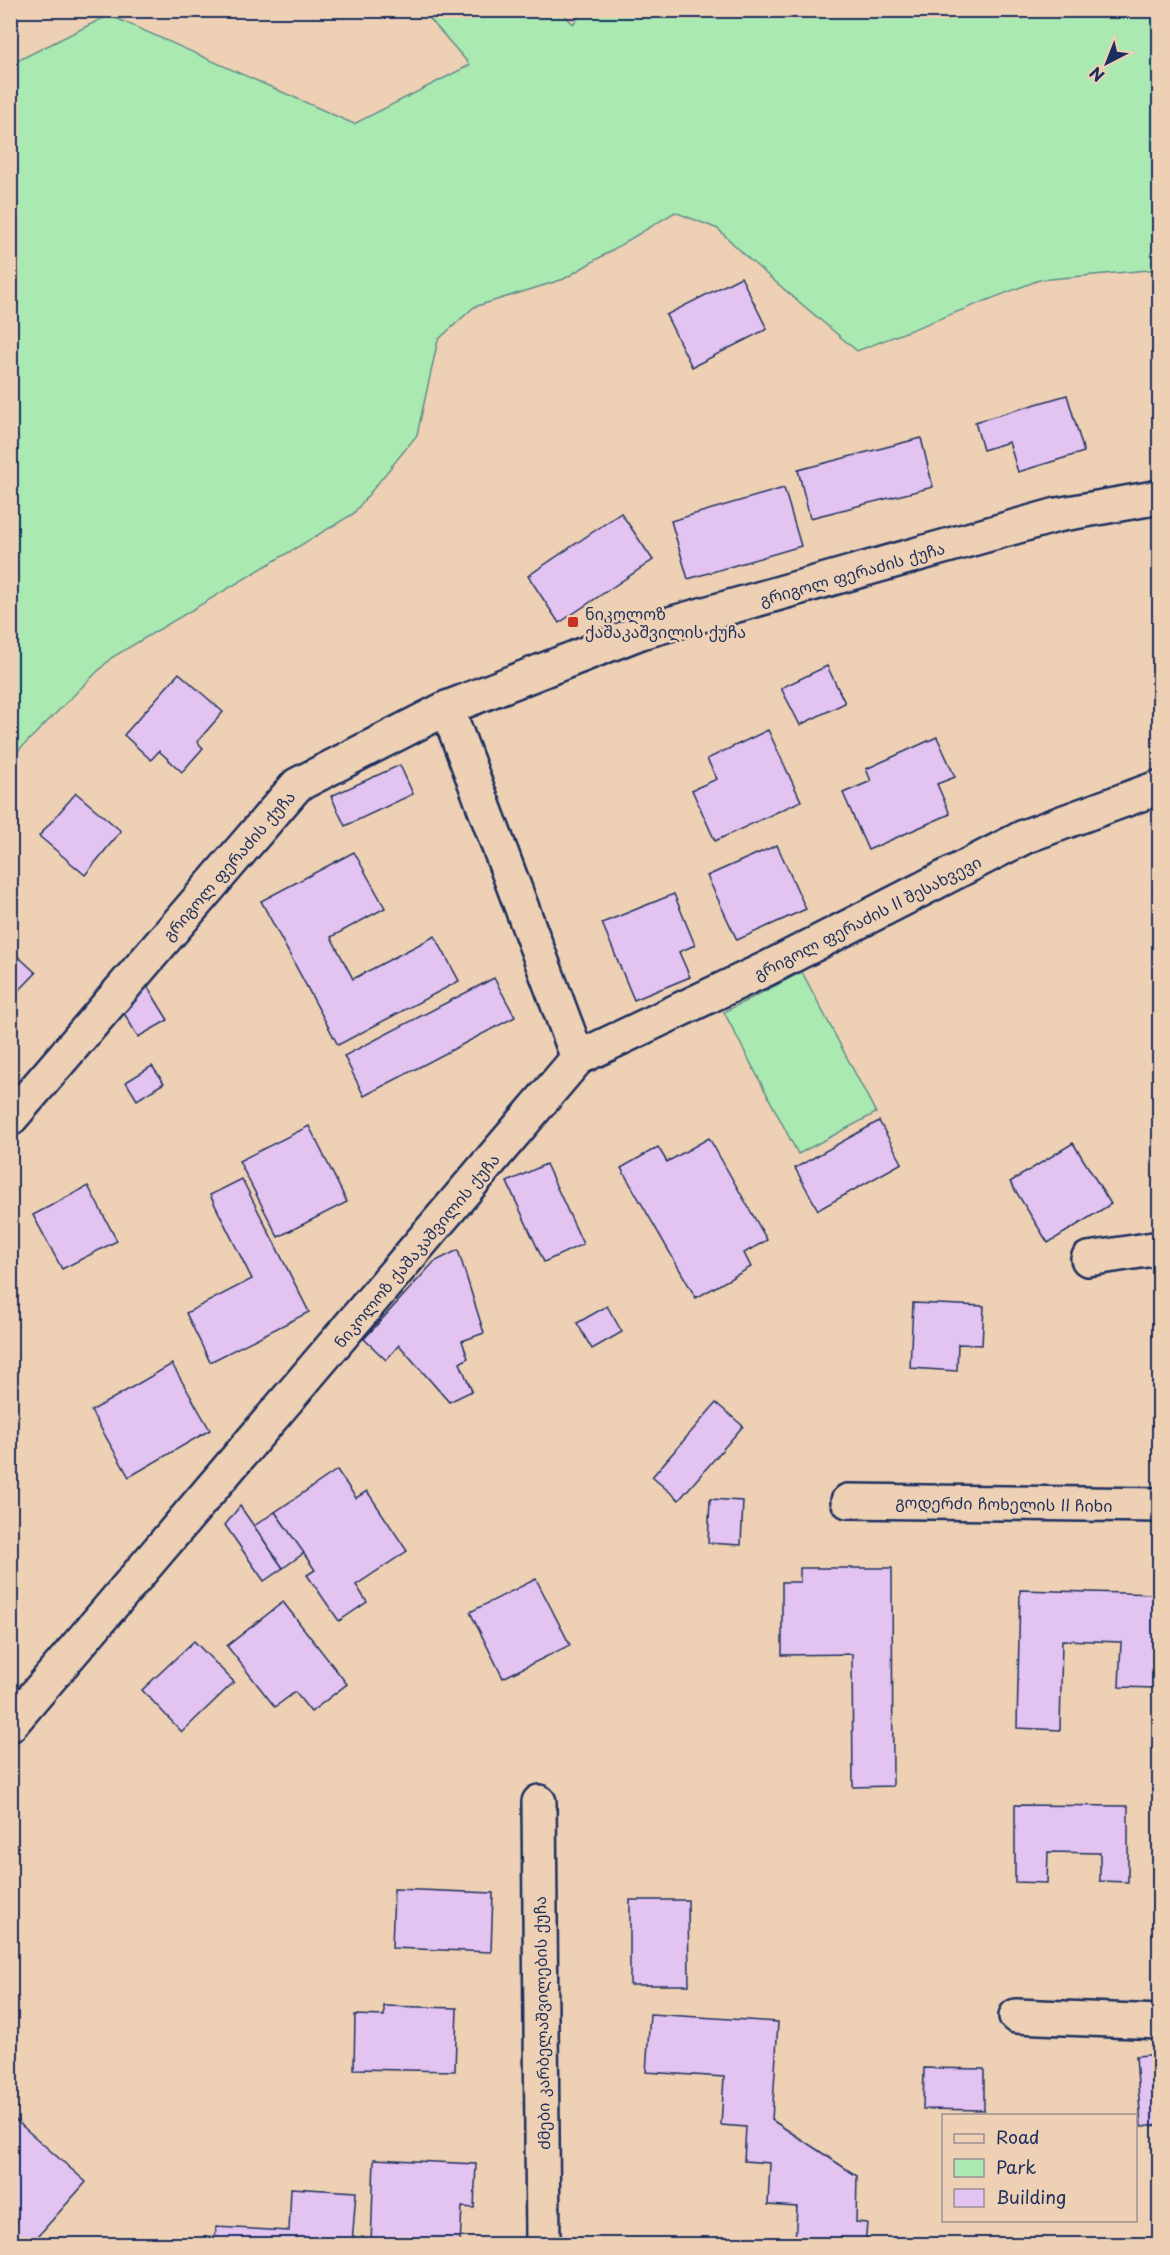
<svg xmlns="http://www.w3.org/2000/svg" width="1170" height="2255" viewBox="0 0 1170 2255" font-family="'Playpen Sans','Noto Sans Georgian',sans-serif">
  <rect width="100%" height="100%" fill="#eed1b5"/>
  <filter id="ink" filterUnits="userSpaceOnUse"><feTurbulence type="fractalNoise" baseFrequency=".0167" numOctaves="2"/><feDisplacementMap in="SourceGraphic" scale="12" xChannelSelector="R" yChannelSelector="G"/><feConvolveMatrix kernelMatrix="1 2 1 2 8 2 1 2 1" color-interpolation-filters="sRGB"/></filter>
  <g filter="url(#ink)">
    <g fill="#aaeab2" stroke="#628c88" stroke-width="1.5">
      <path d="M584 10 1159 11V269L1039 280 857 351 751 261 718 229 675 212 564 279 474 307 438 340 417 435 353 514 111 658 11 758V64L109 15 354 124 470 65 423 11H561L573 24Z"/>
      <path d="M802 972 876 1113 798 1154 724 1012Z"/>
    </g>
    <g fill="#e3c3f0" stroke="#1b2f5e" stroke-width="1.5">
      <path d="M741 277 767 329 692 367 666 315Z"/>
      <path d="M1067 395 1084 452 1018 472 1009 442 983 450 975 422Z"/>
      <path d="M921 438 933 487 810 518 798 470Z"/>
      <path d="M784 488 801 546 688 579 671 521Z"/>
      <path d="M621 513 653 560 559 623 528 576Z"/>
      <path d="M827 666 845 703 800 725 781 688Z"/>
      <path d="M179 673 223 712 197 742 203 748 182 772 159 751 151 760 124 735Z"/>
      <path d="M768 730 801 801 715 841 692 790 717 779 707 759Z"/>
      <path d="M937 737 955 777 937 784 950 814 868 850 843 793 871 781 866 769Z"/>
      <path d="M400 765 413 794 345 826 331 796Z"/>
      <path d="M76 793 121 831 85 875 39 836Z"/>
      <path d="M777 845 806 909 737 940 707 876Z"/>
      <path d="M354 852 385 908 331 937 353 979 435 936 459 981 338 1045 261 901Z"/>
      <path d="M674 894 695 945 679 952 690 977 634 1000 602 923Z"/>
      <path d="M10 949 36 973 10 1000Z"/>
      <path d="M494 978 515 1017 364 1096 344 1056Z"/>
      <path d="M147 986 168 1020 138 1037 118 1003Z"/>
      <path d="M152 1066 164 1083 137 1100 126 1082Z"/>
      <path d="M879 1121 902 1163 818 1210 795 1168Z"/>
      <path d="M309 1126 347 1202 278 1237 239 1161Z"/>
      <path d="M709 1138 767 1240 744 1253 751 1267 696 1298 621 1168 658 1147 667 1162Z"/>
      <path d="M1073 1143 1111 1204 1048 1243 1010 1182Z"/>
      <path d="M546 1164 583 1244 544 1262 507 1182Z"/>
      <path d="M242 1179 309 1312 210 1362 186 1313 252 1279 210 1195Z"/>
      <path d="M88 1186 117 1241 62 1269 33 1215Z"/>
      <path d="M458 1250 484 1333 462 1341 468 1358 460 1363 472 1391 449 1402 399 1345 386 1360 364 1339 434 1262Z"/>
      <path d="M913 1303 984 1306 982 1345 958 1344 957 1371 910 1368Z"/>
      <path d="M607 1306 622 1332 592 1349 577 1323Z"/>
      <path d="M172 1364 210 1430 129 1477 91 1411Z"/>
      <path d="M716 1403 743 1426 679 1500 652 1477Z"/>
      <path d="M337 1470 356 1498 367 1491 407 1551 356 1585 367 1602 339 1621 307 1575 315 1570 275 1512Z"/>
      <path d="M710 1499 743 1501 741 1545 708 1543Z"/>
      <path d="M240 1506 283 1568 264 1581 225 1525Z"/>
      <path d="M275 1512 304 1553 283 1568 254 1526Z"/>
      <path d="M800 1568H892L893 1786 853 1787 852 1654 782 1655V1582H800Z"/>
      <path d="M536 1579 570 1645 503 1678 470 1612Z"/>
      <path d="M1020 1590 1158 1594 1155 1688 1119 1687 1121 1642 1062 1640 1060 1730 1017 1728Z"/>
      <path d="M283 1602 347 1684 311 1712 295 1692 275 1707 227 1646Z"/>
      <path d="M194 1641 234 1682 182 1732 142 1690Z"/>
      <path d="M1015 1805 1128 1806V1882L1100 1881V1853L1048 1852 1047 1883 1015 1882Z"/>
      <path d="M394 1889 493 1893 491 1952 392 1948Z"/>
      <path d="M630 1900H688L689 1985H630Z"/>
      <path d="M384 2006 457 2008 455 2071 354 2069 355 2015 384 2016Z"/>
      <path d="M650 2014 778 2022 772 2120 857 2176 856 2222 867 2223 865 2244H795L797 2207 768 2205 770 2163 744 2161 746 2127 721 2125 724 2077 646 2072Z"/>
      <path d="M1160 2054V2125L1141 2127 1136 2056Z"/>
      <path d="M924 2068 984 2069V2110L923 2109Z"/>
      <path d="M12 2117 86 2182 31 2244H25L10 2231Z"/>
      <path d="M374 2159 476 2164 474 2208 462 2207 460 2244H371Z"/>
      <path d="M291 2188 356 2192 352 2244H215L216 2227 289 2231Z"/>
    </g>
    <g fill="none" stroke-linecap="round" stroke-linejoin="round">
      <defs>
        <g id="street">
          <path d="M578 1058 768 968 1026 836 1160 787"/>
          <path d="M1088 1259 1160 1248"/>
          <path d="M848 1501 1160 1505"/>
          <path d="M10 1725 578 1058 447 708"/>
          <path d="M539 1802 543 2244"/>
          <path d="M1016 2016 1160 2022"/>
        </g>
        <path id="secondary" d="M10 1119 297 785 447 708 641 632 1057 515 1160 497"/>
      </defs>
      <use href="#street" stroke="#1b2f5e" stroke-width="38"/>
      <use href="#secondary" stroke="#1b2f5e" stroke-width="38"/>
      <use href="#street" stroke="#eed1b5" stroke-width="33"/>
      <use href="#secondary" stroke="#eed1b5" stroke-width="33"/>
    </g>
  </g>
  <rect fill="#c8321e" stroke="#eed1b5" stroke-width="2" x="567" y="616" width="12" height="12" rx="3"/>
  <g text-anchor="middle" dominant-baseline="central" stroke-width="5" stroke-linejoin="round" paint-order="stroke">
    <g font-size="16" fill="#1b2f5e" stroke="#eed1b5">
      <text transform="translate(852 573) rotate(-16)">გრიგოლ ფერაძის ქუჩა</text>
      <text transform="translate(228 865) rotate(-49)">გრიგოლ ფერაძის ქუჩა</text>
      <text transform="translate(867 917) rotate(-27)">გრიგოლ ფერაძის II შესახვევი</text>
      <text transform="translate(416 1250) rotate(-50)">ნიკოლოზ ქაშაკაშვილის ქუჩა</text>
      <text transform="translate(1004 1503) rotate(1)">გოდერძი ჩოხელის II ჩიხი</text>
      <text transform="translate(541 2023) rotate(-91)">ძმები კარბელაშვილების ქუჩა</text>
    </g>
    <g font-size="16" fill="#1b2f5e" stroke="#eed1b5" text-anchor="start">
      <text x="585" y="613">ნიკოლოზ<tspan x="585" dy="18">ქაშაკაშვილის ქუჩა</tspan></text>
    </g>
  </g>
  <rect width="1170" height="2255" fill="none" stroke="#eed1b5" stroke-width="36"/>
  <rect x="18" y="18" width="1134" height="2219" fill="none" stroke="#1b2f5e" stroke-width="2" filter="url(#ink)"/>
  <rect x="942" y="2114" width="195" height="108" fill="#eed1b5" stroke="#9a9092" stroke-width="1.5"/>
  <rect x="954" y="2134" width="30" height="9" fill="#eed1b5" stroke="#9a9092" stroke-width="1.5"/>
  <text x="996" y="2144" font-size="18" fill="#1b2f5e">Road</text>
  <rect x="954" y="2159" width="30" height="18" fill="#aaeab2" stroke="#9a9092" stroke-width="1.5"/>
  <text x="996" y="2174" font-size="18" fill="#1b2f5e">Park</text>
  <rect x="954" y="2189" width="30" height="18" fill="#e3c3f0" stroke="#9a9092" stroke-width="1.5"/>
  <text x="996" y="2204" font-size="18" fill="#1b2f5e">Building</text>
  <g transform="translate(1107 63) rotate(222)" stroke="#eed1b5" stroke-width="4.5" paint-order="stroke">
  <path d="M0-4.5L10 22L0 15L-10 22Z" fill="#1b2f5e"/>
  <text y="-9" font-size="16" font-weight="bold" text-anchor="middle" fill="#1b2f5e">N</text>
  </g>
</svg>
